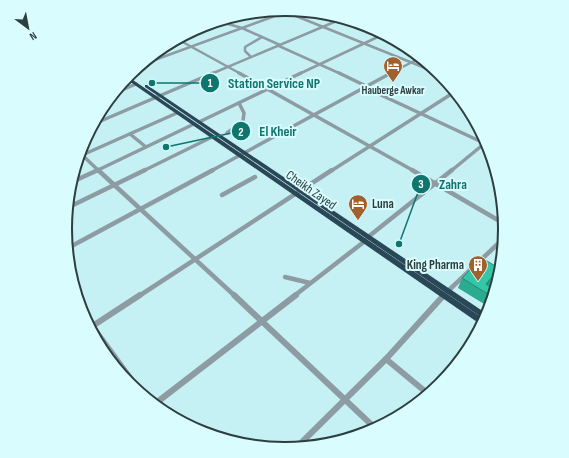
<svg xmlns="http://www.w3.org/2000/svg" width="569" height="458" viewBox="0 0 569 458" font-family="'Sofia Sans Condensed',sans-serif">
  <rect width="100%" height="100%" fill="#c5f0f4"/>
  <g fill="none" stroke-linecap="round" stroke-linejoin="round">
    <g stroke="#8d9ba3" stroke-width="2.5">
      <path d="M281 10 440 74"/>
      <path d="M221 22 242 28 280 45"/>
      <path d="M179 40 241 74"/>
      <path d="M279 46 341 74"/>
      <path d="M251 57 245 51V47L262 37"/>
      <path d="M141 65 291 10"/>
      <path d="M211 74 339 20"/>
      <path d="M299 74 382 35"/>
      <path d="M389 74 418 59"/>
    </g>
    <g stroke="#8d9ba3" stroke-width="3.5">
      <path d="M239 73 414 171"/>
      <path d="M339 73 368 87"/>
      <path d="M437 73 441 75"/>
      <path d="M366 88 486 144"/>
      <path d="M117 92 136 84"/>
      <path d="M199 122 301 73"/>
      <path d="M96 123 213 73"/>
      <path d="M227 133 243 121 244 113 239 103"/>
      <path d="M130 134 146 147"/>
      <path d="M80 153 99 171"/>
      <path d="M80 156 177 113"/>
      <path d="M96 171 194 124"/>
      <path d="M143 171 212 137"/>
      <path d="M211 171 391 73"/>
      <path d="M331 171 453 93"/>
      <path d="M451 171 485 143"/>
    </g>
    <g stroke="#8d9ba3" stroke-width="4.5">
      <path d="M98 170 235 296"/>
      <path d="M412 170 503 223"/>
      <path d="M74 181 98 170"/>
      <path d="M222 195 255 177"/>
      <path d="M69 207 145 170"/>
      <path d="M368 237 452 170"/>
      <path d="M68 248 213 170"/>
      <path d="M285 277 310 283"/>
      <path d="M448 291 503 239"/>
      <path d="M139 296 332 170"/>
      <path d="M294 296 365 241"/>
    </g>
    <g stroke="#8d9ba3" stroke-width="6">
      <path d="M234 295 375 428"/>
      <path d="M80 306 92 326 141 393"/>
      <path d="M91 327 140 295"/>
      <path d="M386 359 427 393"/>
      <path d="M156 403 296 295"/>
      <path d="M298 446 386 359 444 295"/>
    </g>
    <g fill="#2a4757" fill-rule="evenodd">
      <path d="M127 76 484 319 480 324 126 79Z"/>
      <path d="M145 85H147L487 314 484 319 145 87Z"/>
    </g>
  </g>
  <path fill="#2cab90" d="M497 267 489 307 458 288 462 278Z"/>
  <path fill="#248b76" d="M491 278 487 287 486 284Z"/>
  <path fill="#33c7a8" stroke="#248b76" d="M482 258 497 267 494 280 491 278 486 284 493 289 491 296 462 278Z"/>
  <defs>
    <symbol id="hotel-pin" viewBox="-11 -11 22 30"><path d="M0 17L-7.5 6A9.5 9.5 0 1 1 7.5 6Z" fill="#a2612c" stroke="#d9fcff"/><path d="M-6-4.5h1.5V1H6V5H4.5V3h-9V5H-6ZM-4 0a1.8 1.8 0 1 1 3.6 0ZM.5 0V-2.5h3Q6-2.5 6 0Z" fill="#fff"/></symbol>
    <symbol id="building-pin" viewBox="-11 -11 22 30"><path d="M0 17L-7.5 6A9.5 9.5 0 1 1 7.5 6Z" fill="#a2612c" stroke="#d9fcff"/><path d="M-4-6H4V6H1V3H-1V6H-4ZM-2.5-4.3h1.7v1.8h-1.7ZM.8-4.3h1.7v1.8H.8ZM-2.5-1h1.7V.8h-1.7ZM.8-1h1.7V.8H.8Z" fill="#fff"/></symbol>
  </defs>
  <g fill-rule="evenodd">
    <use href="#hotel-pin" x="382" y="55" width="22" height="30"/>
    <use href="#hotel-pin" x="347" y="193" width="22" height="30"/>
    <use href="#building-pin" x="467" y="254" width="22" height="30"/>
  </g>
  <g text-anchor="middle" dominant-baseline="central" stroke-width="4" stroke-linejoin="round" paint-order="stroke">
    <g font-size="11" font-weight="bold" fill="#2d3e3f" stroke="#d9fcff">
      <text x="393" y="90">Hauberge Awkar</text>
    </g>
    <g font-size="13" fill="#2d3e3f" stroke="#d9fcff">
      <text transform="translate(311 190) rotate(35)">Cheikh Zayed</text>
    </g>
    <g font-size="13" font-weight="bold" fill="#2d3e3f" stroke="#d9fcff" text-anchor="start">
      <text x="372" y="204">Luna</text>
      <text x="464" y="265" text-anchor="end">King Pharma</text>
    </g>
  </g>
  <path d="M0 0H569V458H0ZM72 229a213 213 0 1 1 426 0a213 213 0 1 1-426 0Z" fill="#d9fcff" fill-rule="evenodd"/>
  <path fill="none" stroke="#2d3e3f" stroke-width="2" d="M72 229a213 213 0 1 1 426 0a213 213 0 1 1-426 0Z"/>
  <path fill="none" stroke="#0f766e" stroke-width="1.5" d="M152 83L210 83M166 147L241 131M399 244L421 184"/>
  <g fill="#0f766e" stroke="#d9fcff" stroke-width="1.5">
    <circle cx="152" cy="83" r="4"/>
    <circle cx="166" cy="147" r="4"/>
    <circle cx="399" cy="244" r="4"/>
    <circle cx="210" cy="83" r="10"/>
    <circle cx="241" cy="131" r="10"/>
    <circle cx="421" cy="184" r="10"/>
  </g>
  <g font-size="12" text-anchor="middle" font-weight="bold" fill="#fff">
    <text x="210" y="87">1</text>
    <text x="241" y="136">2</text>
    <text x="421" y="188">3</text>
  </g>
  <g font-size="14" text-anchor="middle" font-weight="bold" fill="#0f766e" stroke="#d9fcff" stroke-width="4" stroke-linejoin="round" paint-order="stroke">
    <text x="274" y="88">Station Service NP</text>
    <text x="278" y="136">El Kheir</text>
    <text x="453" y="189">Zahra</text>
  </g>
  <g transform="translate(28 28) rotate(148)" stroke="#d9fcff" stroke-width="3" paint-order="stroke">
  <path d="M0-3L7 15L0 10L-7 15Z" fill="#2d3e3f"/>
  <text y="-6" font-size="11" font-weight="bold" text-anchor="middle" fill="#2d3e3f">N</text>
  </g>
</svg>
